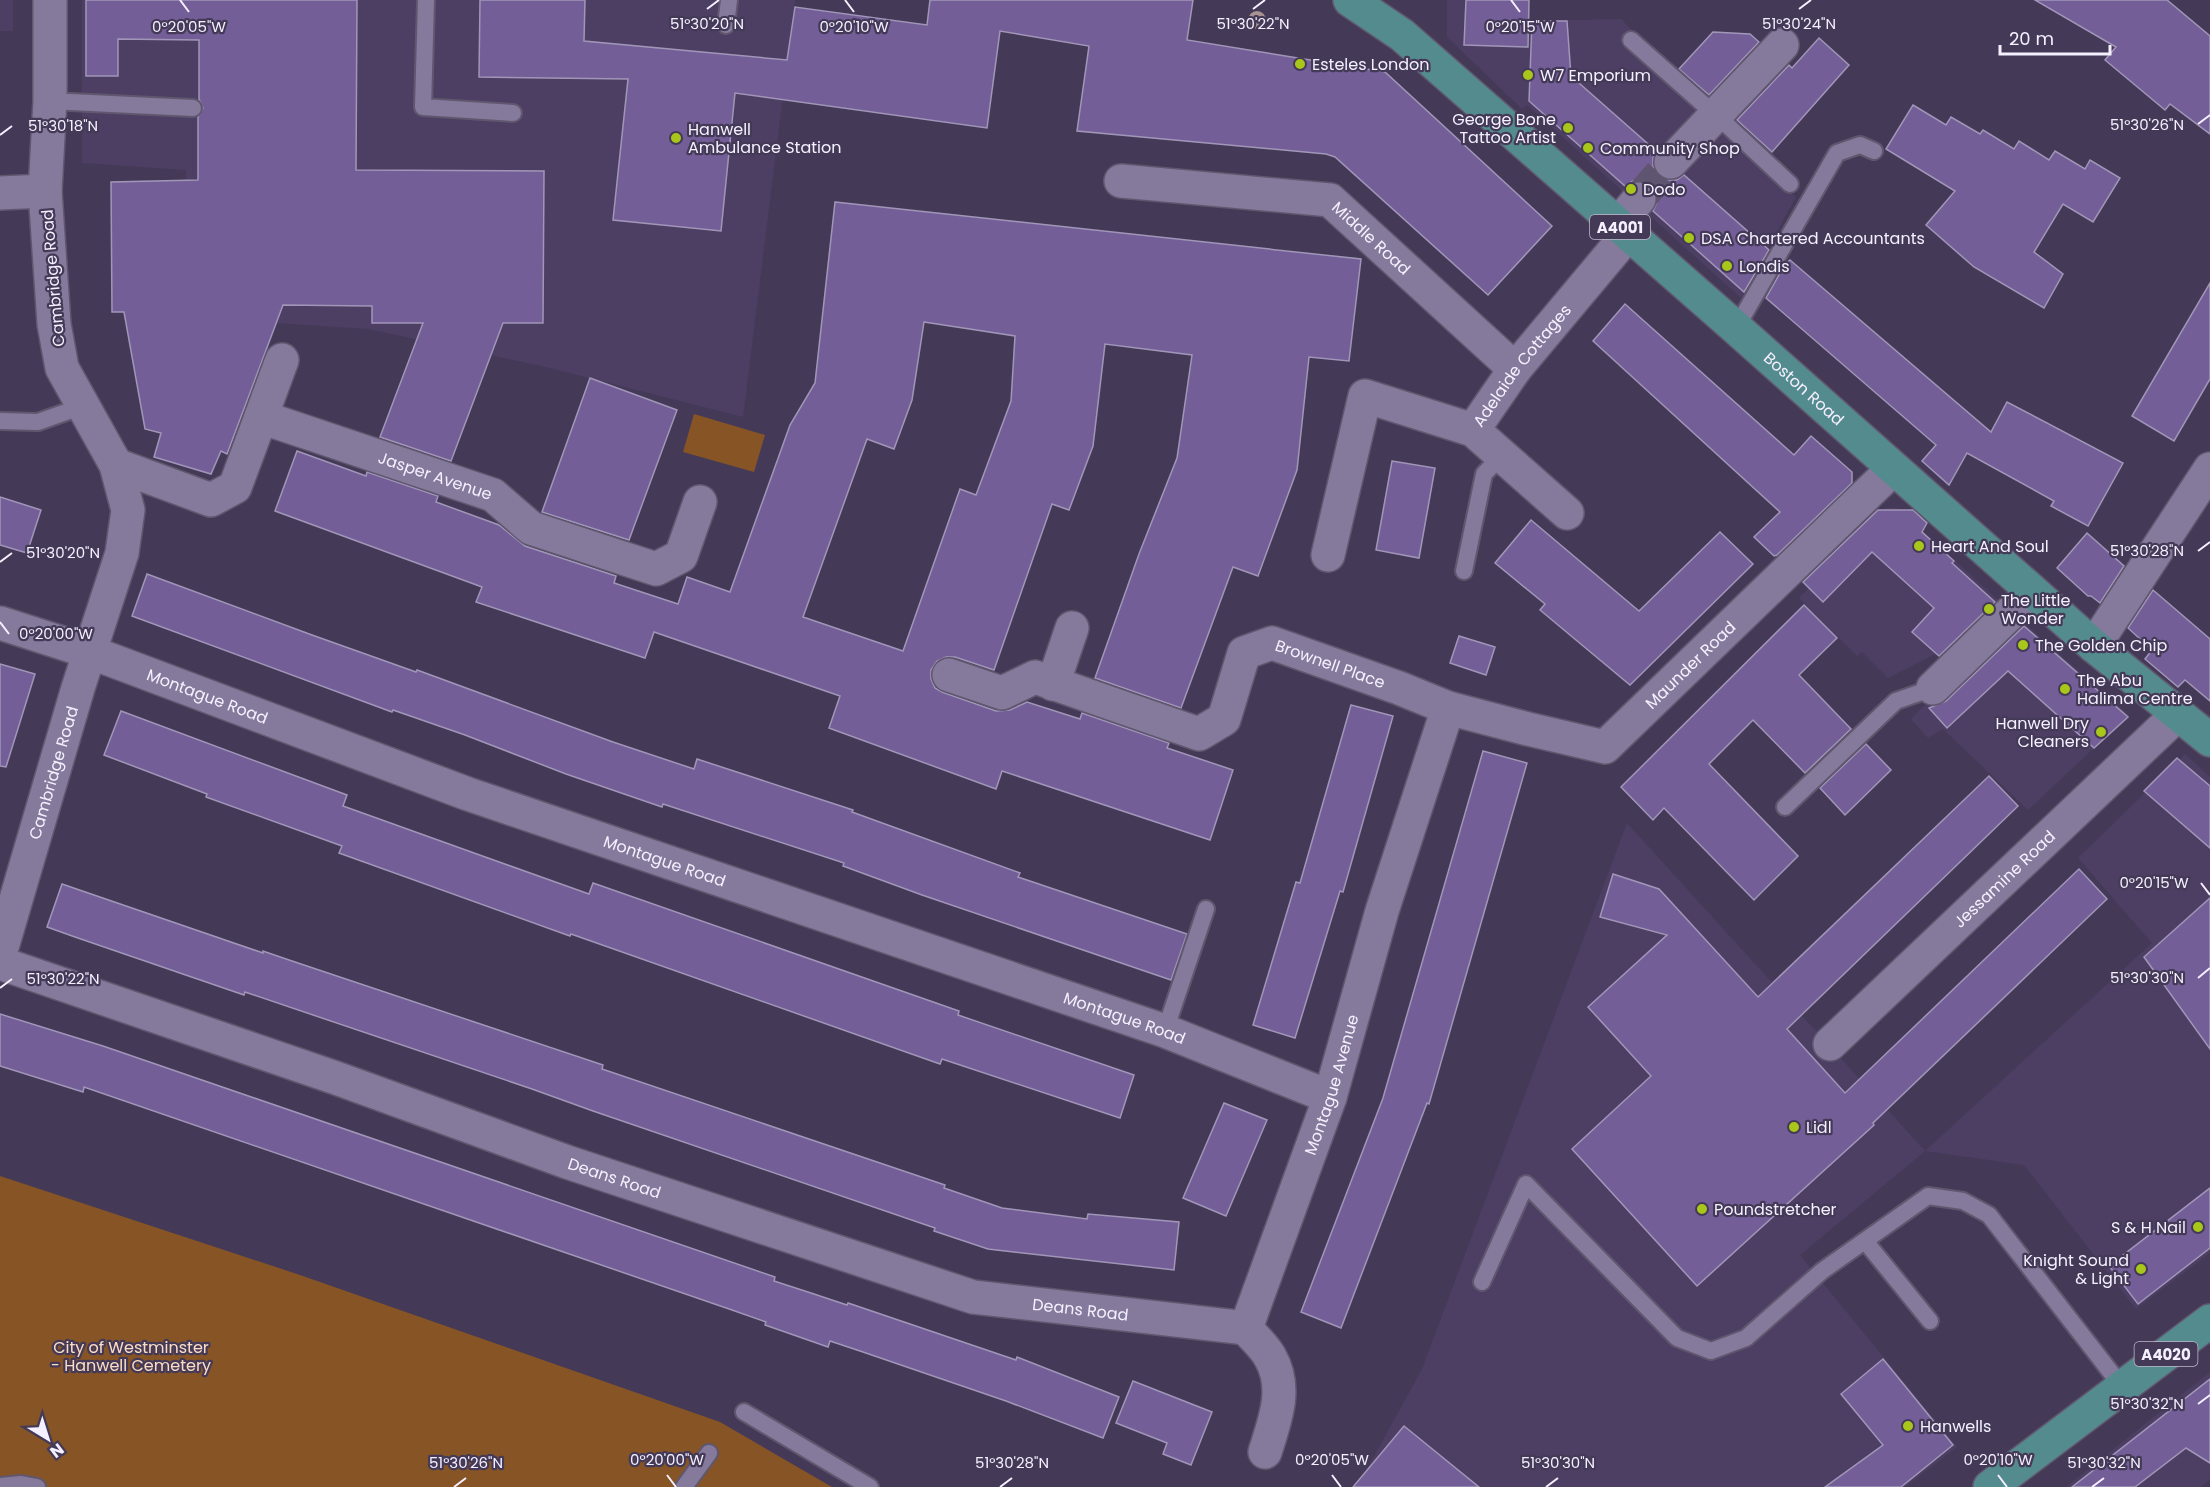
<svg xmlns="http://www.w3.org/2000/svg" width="2210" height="1487" viewBox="0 0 2210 1487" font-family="Poppins,sans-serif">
  <rect width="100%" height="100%" fill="#443a57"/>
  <g fill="#4c3f63">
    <rect x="0" y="0" width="13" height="31"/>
    <path d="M82 0H795L743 417 546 367 368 329 187 317 186 170 82 163Z"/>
    <path d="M1447 0H1530V21L1621 19 1632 30 1621 44 1796 197 1741 298 1527 105 1522 109 1447 37Z"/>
    <path d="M1885 508H1898L1999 601 1963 640 1888 678 1862 652 1857 656 1799 598Z"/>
    <path d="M2023 622 2129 715 2028 810 1943 729 1928 738 1911 719 1952 678Z"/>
    <path d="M2185 754 2210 777V1253L2136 1309 2024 1165 1925 1151 1800 1255 1957 1447 1905 1487H1354L1362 1478 1422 1369 1627 823 1925 1151 2152 943 2078 858Z"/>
    <path d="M2210 1372V1479L2200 1487H2066Z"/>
  </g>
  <g fill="#875426">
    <path d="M694 414 765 435 754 472 683 452Z"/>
    <path d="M0 1176 300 1275 720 1422 832 1487H0Z"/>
  </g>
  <g fill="#735e98" stroke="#a196b8" stroke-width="1.5" fill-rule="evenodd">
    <path d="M86 0H357L356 170 544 171 543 323H503L451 461 380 437 423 323H372V306L283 305 227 454 221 451 211 474 154 457 161 433 145 429 124 312H112L111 182 198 180V117L203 108 199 99V40L118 39V76H86Z"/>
    <path d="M480 0H585L584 41 787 60 795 7 927 25 930 0H1193L1187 40 1385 72 1552 226 1488 295 1335 157 1326 154 1077 131 1089 46 1000 31 987 128 735 93 721 231 613 220 628 79 479 77Z"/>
    <path d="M1466 0H1529L1528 47 1464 45Z"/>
    <path d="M2035 0H2167L2210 36V134L2170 104 2165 110 2105 60 2116 47Z"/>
    <path d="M1532 21H1567L1571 76 1656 151 1653 158V167L1658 175 1667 180H1677L1684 175 1769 250 1744 292 1653 211 1657 202V193L1651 185 1642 181H1633L1625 186 1529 101Z"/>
    <path d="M1713 32 1750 34 1759 42 1709 95 1679 69Z"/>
    <path d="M1819 38 1849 65 1772 152 1737 120 1789 65 1792 68Z"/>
    <path d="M1913 105 1946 125 1951 117 1980 134 1983 130 2014 149 2019 141 2049 160 2055 151 2085 169 2090 160 2120 178 2093 222 2063 204 2034 252 2063 274 2044 308 1974 267 1926 225 1955 191 1886 149Z"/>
    <path d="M835 202 1361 259 1349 361 1309 357 1297 470 1258 576 1233 567 1181 708 1095 678 1139 554 1177 458 1192 355 1105 344 1093 446 1069 510 1052 504 994 670 955 657H946L937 661 931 670V679L935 688 942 692 996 711 1010 710 1027 702 1080 719 1082 713 1169 743 1167 748 1233 770 1210 840 1002 771 996 789 829 728 840 696 654 632 645 658 476 602 482 587 275 511 297 451 366 476 367 472 438 496 436 502 499 525 525 546 616 576 614 583 678 604 687 577 730 592 790 425 815 383ZM924 322 1015 336 1011 401 976 495 960 489 903 651 803 617 867 439 894 449 912 400Z"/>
    <path d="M1790 260 1991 432 2007 402 2123 463 2088 526 2051 506 2054 501 1967 453 1949 485 1922 461 1936 445 1766 298 1785 264Z"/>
    <path d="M2210 283V379L2174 441 2132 416Z"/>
    <path d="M1625 304 1794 455 1811 436 1852 472V483L1777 555 1774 556 1754 537 1780 512 1593 341Z"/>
    <path d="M590 378 677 410 629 540 542 512Z"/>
    <path d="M1392 461 1435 468 1419 558 1376 550Z"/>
    <path d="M0 497 41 510 27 553 0 545Z"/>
    <path d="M1878 510H1913L1927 523 1922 532 1954 561 1952 563 1995 602 1939 656 1912 632 1934 608 1872 552 1823 602 1803 582Z"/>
    <path d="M1531 520 1639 611 1720 532 1753 564 1630 685 1540 610 1545 604 1495 563Z"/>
    <path d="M2087 533 2124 566 2100 603 2091 596H2088L2057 568Z"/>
    <path d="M147 574 312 635 416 672 417 670 613 742 694 769 697 759 853 810 852 812 1020 873 1018 877 1187 934 1171 980 922 895 843 866 844 863 663 804 662 807 566 774 465 735 393 710 392 712 132 616Z"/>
    <path d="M2153 590 2210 639V701L2185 680 2178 687 2145 659 2152 650 2128 628Z"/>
    <path d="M1804 605 1837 638 1799 675 1851 729 1805 773 1753 720 1709 764 1798 856 1754 900 1664 808 1653 820 1621 787Z"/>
    <path d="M2024 626 2128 717 2094 748 2008 671 1947 728 1929 708 1946 701Z"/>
    <path d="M1459 636 1495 647 1486 675 1450 663Z"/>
    <path d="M0 664 35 674 6 767 0 766Z"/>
    <path d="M1351 705 1393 716 1343 892 1340 891 1295 1038 1253 1025 1296 882 1300 883Z"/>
    <path d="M121 711 347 795 343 806 488 858 589 894 593 883 959 1011 958 1015 1134 1075 1120 1118 942 1059 940 1064 571 934 570 936 339 853 342 846 206 797 207 794 104 755Z"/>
    <path d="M1866 744 1891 770 1845 815 1820 788Z"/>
    <path d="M1483 751 1527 763 1429 1104 1427 1103 1341 1328 1301 1312 1383 1098Z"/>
    <path d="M2177 758 2210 786V848L2144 791Z"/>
    <path d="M1989 776 2018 806 1787 1029 1845 1093 2079 869 2107 899 1873 1123 1874 1125 1697 1286 1572 1149 1651 1076 1588 1007 1667 935 1600 917 1613 874 1659 889 1758 997Z"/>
    <path d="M62 884 263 953V951L292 961 603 1065 602 1069 945 1185 944 1188 1002 1208 1087 1219 1088 1214 1179 1222 1174 1270 988 1249 934 1231 935 1228 593 1111 532 1089 245 992 244 995 75 937 47 927Z"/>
    <path d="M2210 898V1049L2144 957Z"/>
    <path d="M0 1014 103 1046 775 1277 774 1281 811 1293 847 1305 848 1303 1016 1360 1017 1357 1119 1397 1103 1438 1006 1401 860 1351 830 1341 828 1347 765 1325 766 1322 732 1310 84 1087 83 1092 0 1066Z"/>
    <path d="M1224 1103 1267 1120 1226 1216 1183 1198Z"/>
    <path d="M2210 1188V1248L2138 1304 2109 1266Z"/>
    <path d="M1883 1359 1953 1445 1901 1487H1825L1883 1445 1841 1394Z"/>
    <path d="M2210 1379V1463L2186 1448 2135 1487H2072Z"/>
    <path d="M1133 1381 1212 1412 1191 1465 1163 1454 1167 1443 1116 1423Z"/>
    <path d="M1404 1426 1479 1487H1353Z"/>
  </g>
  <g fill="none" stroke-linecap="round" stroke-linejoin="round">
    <path stroke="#5f5570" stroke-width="33" stroke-dasharray="33 16" stroke-linecap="butt" d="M1639 199 1671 162"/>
    <defs>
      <g id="lane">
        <path d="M426 0 423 107 513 113"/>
        <path d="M726 25 729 0"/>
        <path d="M1631 40 1728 126 1790 184"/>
        <path d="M50 101 193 108"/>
        <path d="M1736 328 1837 153 1860 145 1874 151"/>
        <path d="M0 421 38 422 83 406"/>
        <path d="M1464 571 1484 474 1502 455"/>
        <path d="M1785 807 1896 701 1933 688"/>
        <path d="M1165 1031 1206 909"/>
        <path d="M1865 1241 1930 1321"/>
        <path d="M1482 1282 1526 1184 1677 1338 1711 1351 1746 1338 1822 1271 1928 1196 1963 1201 1989 1215 2123 1388"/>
        <path d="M744 1412 870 1487"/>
        <path d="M0 1486 21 1484 37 1487"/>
        <path d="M684 1487 709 1453"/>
      </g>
      <g id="street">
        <path d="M1671 162 1782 45"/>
        <path id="s1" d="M1121 181 1330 200 1515 369"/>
        <path d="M0 193 45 191"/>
        <path d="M1618 224 1639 199"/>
        <path d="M261 417 282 360"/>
        <path id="s2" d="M1473 430 1515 369 1628 234"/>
        <path id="s3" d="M116 465 211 500 235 487 261 417 493 495 531 528 656 569 681 556 700 502"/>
        <path d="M1328 555 1365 396 1473 430 1567 513"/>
        <path id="s4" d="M0 623 90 652 468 794 1165 1031 1330 1097"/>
        <path d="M2094 646 2210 469"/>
        <path id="s5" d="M949 675 1002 693 1035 677 1199 734 1224 719 1244 653 1272 643 1399 688 1448 708 1528 729 1605 747 1893 469"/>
        <path d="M1053 684 1072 628"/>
        <path d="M1933 688 2032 592"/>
        <path id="s6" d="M0 954 78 688 122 553 128 510 116 465 62 368 54 324 45 191 50 101V0"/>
        <path id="s7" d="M0 963 336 1078 567 1162 973 1297 1246 1328"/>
        <path id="s8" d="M1830 1044 2178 714"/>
        <path id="s9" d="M1246 1328 1330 1097 1382 911 1448 708"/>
        <path d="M1246 1328C1253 1337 1264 1346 1270 1357 1288 1388 1275 1420 1265 1452"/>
      </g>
      <g id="primary">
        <path id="s10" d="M1350 0 1402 35 1736 328 2094 646 2210 740"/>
        <path d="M1990 1487 2210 1321"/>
      </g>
    </defs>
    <use href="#lane" stroke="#60576f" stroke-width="20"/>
    <use href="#street" stroke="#60576f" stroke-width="36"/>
    <use href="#primary" stroke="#60576f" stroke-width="36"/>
    <use href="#lane" stroke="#857a9b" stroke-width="16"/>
    <use href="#street" stroke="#857a9b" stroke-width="33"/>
    <use href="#primary" stroke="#548b8e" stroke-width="33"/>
  </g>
  <circle fill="#a99392" cx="1257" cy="20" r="9"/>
  <path fill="none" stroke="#f5f0ff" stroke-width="2" d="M180 0 189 12M845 0 854 12M1511 0 1520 12M707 9 719 0M1253 9 1265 0M1799 9 1811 0M2198 124 2210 115M0 135 12 126M2198 551 2210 542M0 562 12 553M0 622 9 634M2201 883 2210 895M2198 978 2210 968M0 988 12 979M2198 1404 2210 1395M667 1475 676 1487M1332 1475 1341 1487M1998 1475 2007 1487M454 1487 466 1478M1000 1487 1012 1478M1546 1487 1558 1478M2092 1487 2104 1478"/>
  <g fill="#a9c71a" stroke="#443a57" stroke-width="2">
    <circle cx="1300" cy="64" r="6"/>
    <circle cx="1528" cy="75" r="6"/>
    <circle cx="1568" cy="128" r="6"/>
    <circle cx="676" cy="138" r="6"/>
    <circle cx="1588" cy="148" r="6"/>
    <circle cx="1631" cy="189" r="6"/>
    <circle cx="1689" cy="238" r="6"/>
    <circle cx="1727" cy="266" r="6"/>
    <circle cx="1919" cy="546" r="6"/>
    <circle cx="1989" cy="609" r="6"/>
    <circle cx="2023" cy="645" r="6"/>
    <circle cx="2065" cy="689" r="6"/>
    <circle cx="2101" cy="732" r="6"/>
    <circle cx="1794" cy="1127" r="6"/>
    <circle cx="1702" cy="1209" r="6"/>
    <circle cx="2198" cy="1227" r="6"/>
    <circle cx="2141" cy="1269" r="6"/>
    <circle cx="1908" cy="1426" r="6"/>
  </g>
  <g text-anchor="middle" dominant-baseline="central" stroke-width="4.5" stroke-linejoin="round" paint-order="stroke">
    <g fill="#443a57" stroke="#c0b9cd" stroke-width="1.5">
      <rect x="1590" y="215" width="60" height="24" rx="4.5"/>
      <rect x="2134.5" y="1342" width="63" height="24" rx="4.5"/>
    </g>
    <g font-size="15" font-weight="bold" fill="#f5f0ff">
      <text x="1620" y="227">A4001</text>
      <text x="2166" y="1354">A4020</text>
    </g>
    <g font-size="16" fill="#f5f0ff" stroke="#443a57" text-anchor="start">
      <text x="1312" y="64">Esteles London</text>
      <text x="1540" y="75">W7 Emporium</text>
      <text x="1556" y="119" text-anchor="end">George Bone<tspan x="1556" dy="18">Tattoo Artist</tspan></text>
      <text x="688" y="129">Hanwell<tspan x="688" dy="18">Ambulance Station</tspan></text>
      <text x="1600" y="148">Community Shop</text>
      <text x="1643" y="189">Dodo</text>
      <text x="1701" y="238">DSA Chartered Accountants</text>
      <text x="1739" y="266">Londis</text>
      <text x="1931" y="546">Heart And Soul</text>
      <text x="2001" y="600">The Little<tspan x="2001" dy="18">Wonder</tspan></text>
      <text x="2035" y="645">The Golden Chip</text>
      <text x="2077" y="680">The Abu<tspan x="2077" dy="18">Halima Centre</tspan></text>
      <text x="2089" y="723" text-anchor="end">Hanwell Dry<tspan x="2089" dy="18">Cleaners</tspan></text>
      <text x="1806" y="1127">Lidl</text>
      <text x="1714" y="1209">Poundstretcher</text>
      <text x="2186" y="1227" text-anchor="end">S &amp; H Nail</text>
      <text x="2129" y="1260" text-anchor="end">Knight Sound<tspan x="2129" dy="18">&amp; Light</tspan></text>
      <text x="1920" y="1426">Hanwells</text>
    </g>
    <g font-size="16" fill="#f5f0ff" stroke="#443a57">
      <text stroke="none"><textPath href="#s1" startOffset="266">Middle Road</textPath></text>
      <text transform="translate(53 278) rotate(-95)">Cambridge Road</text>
      <text stroke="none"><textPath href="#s2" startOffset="81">Adelaide Cottages</textPath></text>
      <text stroke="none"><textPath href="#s10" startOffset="598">Boston Road</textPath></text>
      <text stroke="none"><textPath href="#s3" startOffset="387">Jasper Avenue</textPath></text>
      <text stroke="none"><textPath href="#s5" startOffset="862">Maunder Road</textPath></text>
      <text stroke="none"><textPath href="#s5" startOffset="456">Brownell Place</textPath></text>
      <text stroke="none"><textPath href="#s4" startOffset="220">Montague Road</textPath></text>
      <text stroke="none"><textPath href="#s6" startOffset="189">Cambridge Road</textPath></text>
      <text stroke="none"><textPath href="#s4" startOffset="706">Montague Road</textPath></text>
      <text stroke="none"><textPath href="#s8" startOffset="240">Jessamine Road</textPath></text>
      <text stroke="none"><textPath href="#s4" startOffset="1192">Montague Road</textPath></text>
      <text stroke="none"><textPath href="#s9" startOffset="258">Montague Avenue</textPath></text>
      <text stroke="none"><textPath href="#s7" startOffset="651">Deans Road</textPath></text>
      <text stroke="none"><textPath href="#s7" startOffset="1137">Deans Road</textPath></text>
    </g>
    <g font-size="16" fill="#fcdcc3" stroke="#443a57">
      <text x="131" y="1347">City of Westminster<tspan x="131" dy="18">- Hanwell Cemetery</tspan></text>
    </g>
  </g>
  <g font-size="15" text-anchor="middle" fill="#f5f0ff" stroke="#443a57" stroke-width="4.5" stroke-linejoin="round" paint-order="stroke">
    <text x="707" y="29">51°30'20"N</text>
    <text x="1253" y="29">51°30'22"N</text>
    <text x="1799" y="29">51°30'24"N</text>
    <text x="189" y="32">0°20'05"W</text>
    <text x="854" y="32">0°20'10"W</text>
    <text x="1520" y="32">0°20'15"W</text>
    <text x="2147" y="130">51°30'26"N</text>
    <text x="63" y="131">51°30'18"N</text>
    <text x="2147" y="556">51°30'28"N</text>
    <text x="63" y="558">51°30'20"N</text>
    <text x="56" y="639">0°20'00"W</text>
    <text x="2154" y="888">0°20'15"W</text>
    <text x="2147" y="983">51°30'30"N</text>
    <text x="63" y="984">51°30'22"N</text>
    <text x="2147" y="1409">51°30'32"N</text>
    <text x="667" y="1465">0°20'00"W</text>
    <text x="1332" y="1465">0°20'05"W</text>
    <text x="1998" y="1465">0°20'10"W</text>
    <text x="466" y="1468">51°30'26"N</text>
    <text x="1012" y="1468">51°30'28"N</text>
    <text x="1558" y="1468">51°30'30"N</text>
    <text x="2104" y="1468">51°30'32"N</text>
  </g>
  <g transform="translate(48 1439) rotate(142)" stroke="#443a57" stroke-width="4.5" paint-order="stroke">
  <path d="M0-4.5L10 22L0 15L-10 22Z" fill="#f5f0ff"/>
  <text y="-9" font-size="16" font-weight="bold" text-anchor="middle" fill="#f5f0ff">N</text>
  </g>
  <path d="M2000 45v9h110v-9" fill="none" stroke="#f5f0ff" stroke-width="3"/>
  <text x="2009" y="45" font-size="18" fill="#f5f0ff" stroke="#443a57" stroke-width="4.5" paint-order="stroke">20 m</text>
</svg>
